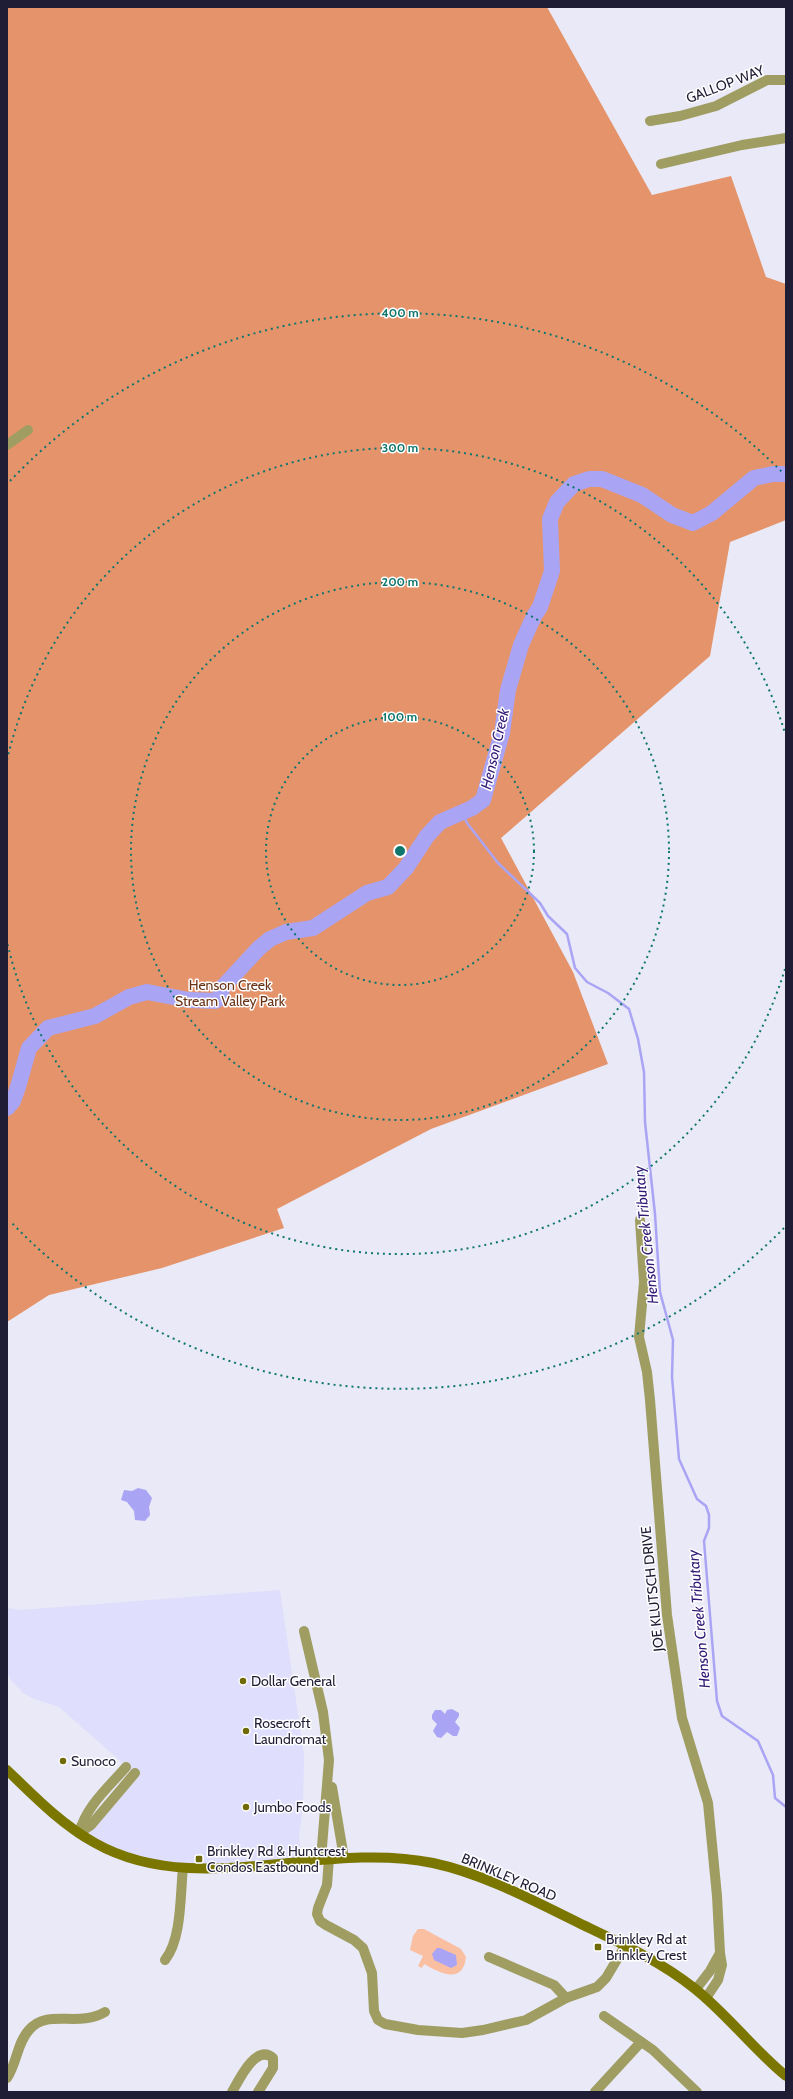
<svg xmlns="http://www.w3.org/2000/svg" width="793" height="2099" viewBox="0 0 793 2099" font-family="Cabin,sans-serif">
  <rect width="100%" height="100%" fill="#e9e9f7"/>
  <path fill="#dfdefc" d="M280 1590 304 1755 303 1806 299 1837 302 1861 166 1867 79 1833 134 1773 59 1707 32 1698 23 1693 11 1680 7 1673 8 1608 21 1610Z"/>
  <path fill="#fabea1" d="M418 1929H424L461 1949 466 1957C463 1985 440 1973 424 1964L422 1968 418 1966 423 1956 410 1950 413 1936Z"/>
  <path fill="#e5936a" d="M7 7H547L652 195 731 176 766 277 786 284V520L730 542 710 656 501 838 573 972 608 1064 431 1129 277 1209 284 1228 162 1268 49 1295 7 1322Z"/>
  <g fill="#aaa4f5">
    <path d="M138 1488 146 1490 152 1498 149 1507 150 1515 145 1521 135 1520 134 1511 127 1502 121 1500 124 1490 132 1491Z"/>
    <path d="M452 1709 459 1713V1716L455 1722 460 1728 457 1736H453L447 1732 441 1738 437 1737 433 1731 437 1724 432 1719V1715L435 1710H441L445 1714 447 1710Z"/>
    <path d="M437 1948H440L456 1955 457 1965 451 1968 434 1960 432 1954Z"/>
  </g>
  <g fill="none" stroke-linecap="round" stroke-linejoin="round">
    <path stroke="#aaa4f5" stroke-width="2.5" d="M462 812 467 823 498 863 540 903 548 916 567 934 575 968 587 982 608 993 629 1009 638 1039 644 1072 645 1122 655 1214 660 1292 673 1340 672 1377 679 1459 697 1499 706 1506 709 1515V1528L704 1541 717 1701 722 1716 758 1741 773 1775 775 1798 786 1807"/>
    <path stroke="#aaa4f5" stroke-width="16" d="M7 1108 13 1101 18 1087 29 1048 48 1028 95 1016 129 997 147 992 189 1000 216 1001 221 995 222 988 259 948 270 939 286 932 313 928 367 893 388 887 406 868 427 836 440 822 472 808 483 800 502 733 508 690 521 645 534 616 540 607 552 571 550 519 557 502 574 484 589 479H602L642 495 672 515 693 523 712 513 754 478 773 474H786"/>
    <g stroke="#9f9d62" stroke-width="10">
      <path d="M650 121 680 116 716 106 767 80H786"/>
      <path d="M661 164 742 145 786 138"/>
      <path d="M7 445 28 430"/>
      <path d="M640 1220 644 1282 639 1337 647 1372 650 1400 667 1615 682 1718 708 1803 717 1896 720 1953 722 1965 718 1980 706 1998"/>
      <path d="M304 1631 323 1712 329 1760 321 1859"/>
      <path d="M332 1787 344 1858"/>
      <path d="M79 1833 91 1825 135 1773"/>
      <path d="M79 1833C87 1805 108 1788 126 1767"/>
      <path d="M329 1858 327 1885 318 1908 317 1914 320 1921 326 1925 354 1940 363 1948 372 1973 374 2011 378 2020 385 2024 418 2030 462 2033 483 2030 526 2020 566 1998 597 1987 606 1978 625 1946"/>
      <path d="M489 1957 554 1985 566 1998"/>
      <path d="M165 1960C182 1939 180 1895 183 1868"/>
      <path d="M696 1989 710 1971 720 1953"/>
      <path d="M604 2016 653 2050 697 2092"/>
      <path d="M7 2078C17 2063 17 2043 29 2030 47 2008 78 2028 105 2012"/>
      <path d="M232 2092C239 2080 256 2043 273 2058V2068L258 2092"/>
      <path d="M595 2092 641 2042"/>
    </g>
    <path stroke="#7b7600" stroke-width="10" d="M7 1770C35 1797 61 1824 95 1843 196 1900 321 1840 433 1863 484 1874 532 1900 579 1923 618 1942 659 1960 694 1988 727 2014 753 2049 786 2076"/>
  </g>
  <g fill="none" stroke="#0f766e" stroke-width="2" stroke-dasharray="2 4">
    <circle cx="400" cy="851" r="134"/>
    <circle cx="400" cy="851" r="269"/>
    <path d="M785 969A403 403 0 0 1 7 942M7 760A403 403 0 0 1 785 733"/>
    <path d="M784 1228A538 538 0 0 1 10 1221M10 481A538 538 0 0 1 784 474"/>
  </g>
  <g fill="#6f6a06" stroke="#fff" stroke-width="1.5">
    <circle cx="243" cy="1681" r="4"/>
    <circle cx="246" cy="1731" r="4"/>
    <circle cx="63" cy="1761" r="4"/>
    <circle cx="246" cy="1807" r="4"/>
    <rect x="195" y="1855" width="8" height="8" rx="2"/>
    <rect x="594" y="1943" width="8" height="8" rx="2"/>
  </g>
  <g text-anchor="middle" dominant-baseline="central" stroke-width="3" stroke-linejoin="round" paint-order="stroke">
    <g font-size="14" fill="#1f1c35" stroke="#fff">
      <text transform="translate(725 84) rotate(-21)">GALLOP WAY</text>
      <text transform="translate(652 1589) rotate(-96)">JOE KLUTSCH DRIVE</text>
      <text transform="translate(509 1877) rotate(23)">BRINKLEY ROAD</text>
    </g>
    <g font-size="14" fill="#683215" stroke="#fff">
      <text x="230" y="985">Henson Creek<tspan x="230" dy="16">Stream Valley Park</tspan></text>
    </g>
    <g font-size="14" fill="#1f1c35" stroke="#fff" text-anchor="start">
      <text x="251" y="1681">Dollar General</text>
      <text x="254" y="1723">Rosecroft<tspan x="254" dy="16">Laundromat</tspan></text>
      <text x="71" y="1761">Sunoco</text>
      <text x="254" y="1807">Jumbo Foods</text>
      <text x="207" y="1851">Brinkley Rd &amp; Huntcrest<tspan x="207" dy="16">Condos Eastbound</tspan></text>
      <text x="606" y="1939">Brinkley Rd at<tspan x="606" dy="16">Brinkley Crest</tspan></text>
    </g>
    <g font-size="15" font-style="italic" fill="#321a76" stroke="#fff">
      <text transform="translate(495 749) rotate(-77)">Henson Creek</text>
      <text transform="translate(646 1235) rotate(-96)">Henson Creek Tributary</text>
      <text transform="translate(699 1619) rotate(-95)">Henson Creek Tributary</text>
    </g>
  </g>
  <circle cx="400" cy="851" r="6" fill="#0f766e" stroke="#fff" stroke-width="2"/>
  <g font-size="12" text-anchor="middle" font-weight="bold" fill="#0f766e" stroke="#fff" stroke-width="3" stroke-linejoin="round" paint-order="stroke">
    <text x="400" y="317">400 m</text>
    <text x="400" y="452">300 m</text>
    <text x="400" y="586">200 m</text>
    <text x="400" y="721">100 m</text>
  </g>
  <rect width="793" height="2099" fill="none" stroke="#1f1c35" stroke-width="16"/>
</svg>
